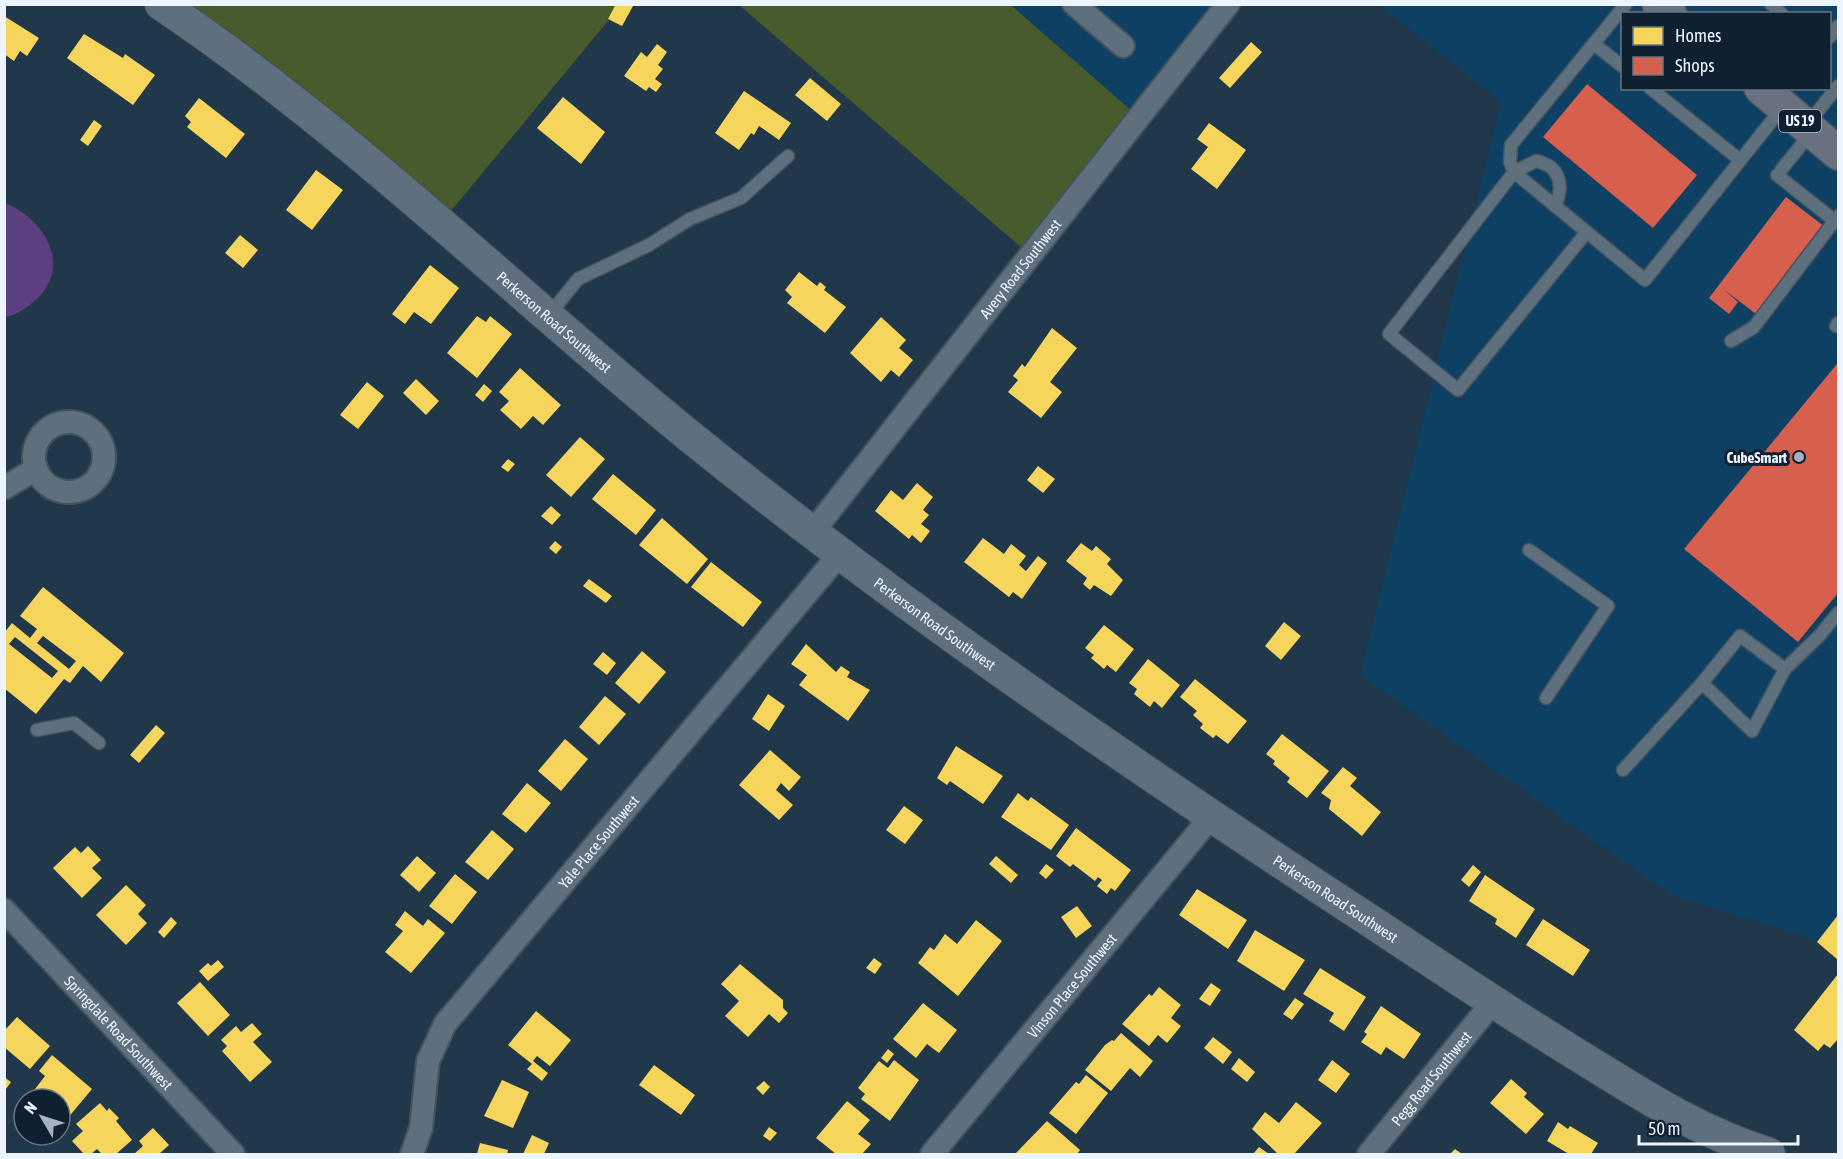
<svg xmlns="http://www.w3.org/2000/svg" width="1843" height="1159" viewBox="0 0 1843 1159" font-family="'Asap Condensed',sans-serif">
  <rect width="100%" height="100%" fill="#20384a"/>
  <g fill="#0d4063" fill-rule="evenodd">
    <path d="M1011 5H1234L1140 118Z"/>
    <path d="M1379 5H1838V947L1671 895 1360 675 1501 102ZM1622 14H1830V88H1622Z"/>
  </g>
  <g fill="#475b2c">
    <path d="M156 5H621L446 217Z"/>
    <path d="M739 5H1011L1140 118 1029 254Z"/>
  </g>
  <path fill="#5c3f7f" d="M5 203C43 218 73 264 37 299 27 307 18 315 5 317Z"/>
  <g fill="#f6d55c" fill-rule="evenodd">
    <path d="M616 4 633 6 622 26 608 19Z"/>
    <path d="M4 16 39 38 27 56 20 51 14 61 4 54Z"/>
    <path d="M84 34 123 58 125 54 155 75 133 105 67 58Z"/>
    <path d="M1251 42 1262 52 1230 88 1219 78Z"/>
    <path d="M657 44 667 52 658 65 663 69 655 79 662 84 656 92 649 87 646 91 624 76 641 52 647 57Z"/>
    <path d="M810 78 841 104 827 121 795 95Z"/>
    <path d="M744 91 791 123 779 140 759 126 754 135 751 133 739 150 715 133Z"/>
    <path d="M563 97 605 132 581 164 537 128Z"/>
    <path d="M199 98 245 134 226 158 187 127 191 122 185 116Z"/>
    <path d="M94 120 102 126 88 146 80 140Z"/>
    <path d="M1209 123 1246 150 1217 189 1191 169 1208 147 1197 139Z"/>
    <path d="M316 170 343 190 312 230 286 210Z"/>
    <path d="M240 235 258 250 243 268 225 253Z"/>
    <path d="M430 265 459 288 431 324 414 312 405 324 392 314Z"/>
    <path d="M799 272 817 286 820 282 826 287 824 290 846 307 825 333 787 303 792 297 785 290Z"/>
    <path d="M477 316 486 322 490 316 512 334 477 378 447 353Z"/>
    <path d="M881 317 906 340 899 348 913 360 899 377 891 370 881 382 850 353Z"/>
    <path d="M1052 328 1077 348 1050 382 1062 392 1041 418 1008 392 1018 380 1013 376 1022 364 1025 367Z"/>
    <path d="M520 368 561 405 543 425 533 416 521 429 500 410 509 401 499 392Z"/>
    <path d="M416 379 439 401 426 415 403 393Z"/>
    <path d="M367 382 384 396 358 429 340 415Z"/>
    <path d="M484 384 492 391 483 402 475 395Z"/>
    <path d="M580 437 605 459 571 497 546 475Z"/>
    <path d="M508 459 515 464 508 472 501 467Z"/>
    <path d="M1038 466 1055 479 1043 493 1027 480Z"/>
    <path d="M613 474 656 510 636 535 592 499Z"/>
    <path d="M917 483 933 497 923 510 929 515 921 524 930 531 921 543 912 535 909 539 875 511 891 490 903 500Z"/>
    <path d="M551 506 561 515 552 525 541 516Z"/>
    <path d="M662 518 708 559 687 584 639 545Z"/>
    <path d="M983 538 1004 554 1011 544 1026 556 1019 565 1026 571 1038 556 1047 563 1022 599 1013 592 1009 597 964 562Z"/>
    <path d="M555 541 562 547 556 554 549 548Z"/>
    <path d="M1081 543 1092 551 1096 546 1111 559 1107 564 1123 580 1111 596 1094 585 1090 590 1083 584 1087 578 1066 561Z"/>
    <path d="M711 562 762 602 743 627 691 587Z"/>
    <path d="M589 579 612 596 606 603 583 586Z"/>
    <path d="M43 587 124 653 101 682 83 666 70 683 64 679 36 714 4 688V633L12 623 30 638 37 629 20 616ZM43 636 76 661 69 669 37 643ZM15 637 58 671 52 678 9 644Z"/>
    <path d="M1284 622 1301 636 1281 660 1265 646Z"/>
    <path d="M1104 625 1134 649 1116 672 1107 665 1104 669 1091 658 1094 655 1085 648Z"/>
    <path d="M806 644 836 672 841 666 850 672 847 677 870 690 848 721 799 685 807 675 791 664Z"/>
    <path d="M642 651 666 672 639 704 615 683Z"/>
    <path d="M603 652 616 663 607 675 593 664Z"/>
    <path d="M1148 659 1180 685 1162 708 1154 701 1150 707 1134 694 1137 689 1129 683Z"/>
    <path d="M1195 679 1247 721 1228 744 1216 735 1213 738 1200 728 1203 724 1193 715 1197 711 1180 697Z"/>
    <path d="M768 694 785 706 769 731 752 719Z"/>
    <path d="M605 696 626 714 599 745 579 727Z"/>
    <path d="M156 725 165 733 139 763 130 755Z"/>
    <path d="M1282 734 1329 771 1307 798 1287 782 1290 778 1273 764 1275 761 1266 754Z"/>
    <path d="M565 739 588 759 561 791 538 771Z"/>
    <path d="M956 746 1003 776 983 804 950 781 947 785 937 778Z"/>
    <path d="M770 750 801 777 789 791 781 783 776 790 793 805 779 820 739 785Z"/>
    <path d="M1343 767 1357 778 1350 786 1381 812 1362 836 1329 809 1331 800 1321 793Z"/>
    <path d="M527 783 551 803 526 833 502 814Z"/>
    <path d="M1018 793 1028 801 1031 797 1069 825 1051 850 1001 817Z"/>
    <path d="M904 806 923 820 905 844 886 830Z"/>
    <path d="M1076 828 1131 870 1115 891 1111 888 1107 894 1097 886 1102 880 1098 877 1095 881 1073 864 1070 867 1056 856Z"/>
    <path d="M492 830 514 849 488 880 465 862Z"/>
    <path d="M88 846 101 860 92 868 102 878 82 898 53 868 75 847 81 853Z"/>
    <path d="M417 856 436 873 419 892 400 875Z"/>
    <path d="M996 856 1018 875 1011 883 989 864Z"/>
    <path d="M1046 864 1054 870 1046 879 1039 873Z"/>
    <path d="M1473 865 1481 872 1469 887 1461 880Z"/>
    <path d="M455 874 477 892 452 924 429 906Z"/>
    <path d="M1485 875 1535 909 1516 938 1495 924 1497 919 1469 901Z"/>
    <path d="M126 885 146 905 138 914 147 923 126 945 96 915Z"/>
    <path d="M1197 889 1247 920 1228 949 1179 915Z"/>
    <path d="M1077 906 1092 926 1076 938 1061 917Z"/>
    <path d="M405 911 423 926 428 919 445 933 411 973 385 952 403 931 395 925Z"/>
    <path d="M1838 915V960L1817 942Z"/>
    <path d="M171 917 177 923 164 938 158 932Z"/>
    <path d="M1543 919 1590 950 1573 976 1526 945Z"/>
    <path d="M976 920 1002 941 958 996 918 963 930 947 934 950 945 934 957 944Z"/>
    <path d="M1255 930 1305 960 1284 991 1237 961Z"/>
    <path d="M874 958 882 964 875 974 866 968Z"/>
    <path d="M218 960 224 967 208 981 199 971 208 963 211 966Z"/>
    <path d="M740 964 783 1000V1008L788 1013 779 1023 769 1014 748 1037 725 1016 739 1001 721 984Z"/>
    <path d="M1320 968 1366 997 1344 1031 1329 1021 1334 1013 1303 994Z"/>
    <path d="M1838 974V1039L1830 1048 1824 1044 1818 1051 1794 1030Z"/>
    <path d="M200 982 230 1015 208 1036 177 1003Z"/>
    <path d="M1211 983 1221 990 1210 1006 1199 999Z"/>
    <path d="M1159 987 1181 1005 1171 1018 1181 1026 1167 1043 1158 1035 1149 1046 1122 1024 1149 994 1152 996Z"/>
    <path d="M1295 998 1304 1004 1292 1020 1283 1014Z"/>
    <path d="M923 1003 957 1030 939 1053 927 1044 916 1058 893 1039Z"/>
    <path d="M1381 1006 1421 1034 1404 1059 1386 1047 1381 1055 1361 1042 1367 1034 1364 1032Z"/>
    <path d="M536 1011 571 1040 550 1066 537 1056 533 1061 548 1073 542 1081 527 1069 532 1064 508 1045Z"/>
    <path d="M17 1017 50 1046 30 1069 4 1047V1031Z"/>
    <path d="M252 1023 262 1034 253 1042 272 1062 250 1082 222 1051 227 1046 221 1040 236 1026 241 1032Z"/>
    <path d="M1121 1033 1153 1061 1140 1077 1130 1068 1111 1091 1085 1070 1105 1045 1112 1040 1114 1041Z"/>
    <path d="M1213 1037 1232 1052 1223 1064 1204 1048Z"/>
    <path d="M888 1049 894 1054 887 1063 881 1058Z"/>
    <path d="M52 1055 92 1089 62 1125 60 1099H40L32 1093 45 1076 39 1071Z"/>
    <path d="M1239 1058 1255 1072 1247 1082 1231 1069Z"/>
    <path d="M894 1060 919 1080 890 1121 861 1099 865 1094 858 1088 879 1061 888 1068Z"/>
    <path d="M1332 1060 1350 1074 1336 1093 1318 1080Z"/>
    <path d="M654 1065 695 1095 681 1115 639 1085Z"/>
    <path d="M1086 1075 1108 1093 1076 1134 1049 1113 1076 1082 1079 1084Z"/>
    <path d="M4 1077 11 1082 6 1089 4 1088Z"/>
    <path d="M1511 1079 1527 1093 1524 1097 1544 1114 1526 1134 1490 1103Z"/>
    <path d="M502 1080 529 1092 513 1128 484 1116Z"/>
    <path d="M764 1081 770 1087 763 1095 756 1088Z"/>
    <path d="M847 1101 870 1120 858 1134 871 1144 862 1154H836L816 1138Z"/>
    <path d="M1296 1102 1322 1123 1295 1153 1278 1154 1252 1129 1265 1112 1279 1123Z"/>
    <path d="M100 1103 107 1111 109 1108 119 1118 116 1121 132 1140 116 1154H102L97 1149 91 1154H84L72 1141 83 1131 76 1124Z"/>
    <path d="M1047 1121 1080 1150 1077 1154H1015Z"/>
    <path d="M1558 1122 1568 1129 1570 1126 1598 1143 1591 1154H1569L1547 1141Z"/>
    <path d="M769 1127 777 1133 770 1141 763 1136Z"/>
    <path d="M153 1128 169 1145 159 1154H134L143 1146 139 1141Z"/>
    <path d="M532 1135 549 1143 544 1154H523Z"/>
    <path d="M480 1143 508 1150 507 1154H477Z"/>
    <path d="M1259 1147 1269 1154H1253Z"/>
    <path d="M1455 1149 1462 1154H1450Z"/>
  </g>
  <g fill="#d6604d">
    <path d="M1587 84 1697 175 1653 228 1543 137Z"/>
    <path d="M1786 197 1825 227 1760 317 1723 289 1738 302 1729 314 1709 298Z"/>
    <path d="M1837 364 1838 593 1798 642 1684 549Z"/>
  </g>
  <g fill="none" stroke-linecap="round" stroke-linejoin="round">
    <defs>
      <g id="lane">
        <path d="M1626 4 1511 145 1510 162 1514 172 1645 280 1782 108"/>
        <path d="M1771 4 1782 14"/>
        <path d="M1830 37 1838 26"/>
        <path d="M1594 44 1622 66"/>
        <path d="M1650 88 1740 160"/>
        <path d="M1807 125 1838 86"/>
        <path d="M1781 170 1812 132"/>
        <path d="M1777 175 1835 221"/>
        <path d="M1555 206C1564 186 1561 166 1536 161L1514 172 1389 334 1458 390 1586 233"/>
        <path d="M549 315 578 279 649 245 690 219 741 198 788 156"/>
        <path d="M1836 326 1838 323"/>
        <path d="M1731 341 1754 327 1838 216"/>
        <path d="M1529 550 1608 606 1546 698"/>
        <path d="M1702 683 1752 731 1785 669 1820 635 1838 613"/>
        <path d="M37 730 74 723 99 743"/>
        <path d="M1623 770 1702 683 1740 636 1785 669"/>
      </g>
      <g id="street">
        <path d="M1074 4 1123 46"/>
        <circle cx="69" cy="457" r="35"/>
        <path d="M4 488 36 469"/>
        <path id="s1" d="M811 534 1228 4"/>
        <path id="s2" d="M4 910 233 1154"/>
        <path id="s3" d="M412 1154 421 1128 428 1061 445 1024 839 555"/>
        <path id="s4" d="M932 1154 1211 817"/>
        <path id="s5" d="M1369 1154 1493 1002"/>
      </g>
      <g id="secondary">
        <path id="s6" d="M161 4C351 132 516 295 693 439 910 614 1142 772 1375 924 1441 968 1508 1012 1576 1054 1641 1094 1696 1131 1769 1154"/>
      </g>
      <g id="primary">
        <path d="M1659 4 1670 14"/>
        <path d="M1761 88 1838 153"/>
      </g>
    </defs>
    <use href="#lane" stroke="#43535e" stroke-width="15"/>
    <use href="#street" stroke="#43535e" stroke-width="26"/>
    <use href="#secondary" stroke="#43535e" stroke-width="34"/>
    <use href="#primary" stroke="#43535e" stroke-width="36"/>
    <use href="#lane" stroke="#5e6f7e" stroke-width="12"/>
    <use href="#street" stroke="#5e6f7e" stroke-width="22"/>
    <use href="#secondary" stroke="#5e6f7e" stroke-width="32"/>
    <use href="#primary" stroke="#6a7180" stroke-width="33"/>
  </g>
  <circle fill="#a5b3bf" stroke="#0f2130" stroke-width="2" cx="1799" cy="457" r="6"/>
  <g text-anchor="middle" dominant-baseline="central" stroke-width="6" stroke-linejoin="round" paint-order="stroke">
    <rect fill="#0f2130" stroke="#aab5c0" stroke-width="1.5" x="1779" y="110" width="42" height="22" rx="4.5"/>
    <g font-size="14" font-weight="bold" fill="#ecf5fe">
      <text x="1800" y="121">US 19</text>
    </g>
    <g font-size="15" fill="#ecf5fe" stroke="#0f2130">
      <text stroke="none"><textPath href="#s1" startOffset="338">Avery Road Southwest</textPath></text>
      <text stroke="none"><textPath href="#s6" startOffset="506">Perkerson Road Southwest</textPath></text>
      <text stroke="none"><textPath href="#s6" startOffset="992">Perkerson Road Southwest</textPath></text>
      <text stroke="none"><textPath href="#s3" startOffset="374">Yale Place Southwest</textPath></text>
      <text stroke="none"><textPath href="#s6" startOffset="1478">Perkerson Road Southwest</textPath></text>
      <text stroke="none"><textPath href="#s4" startOffset="219">Vinson Place Southwest</textPath></text>
      <text stroke="none"><textPath href="#s2" startOffset="168">Springdale Road Southwest</textPath></text>
      <text stroke="none"><textPath href="#s5" startOffset="98">Pegg Road Southwest</textPath></text>
    </g>
    <g font-size="15" font-weight="bold" fill="#ecf5fe" stroke="#0f2130" text-anchor="end">
      <text x="1787" y="457">CubeSmart</text>
    </g>
  </g>
  <rect width="1843" height="1159" fill="none" stroke="#ecf5fe" stroke-width="12"/>
  <rect x="1621" y="12" width="210" height="78" fill="#0f2130" stroke="#677682" stroke-width="1.5"/>
  <rect x="1633" y="27" width="30" height="18" fill="#f6d55c" stroke="#677682" stroke-width="1.5"/>
  <text x="1675" y="42" font-size="18" fill="#ecf5fe">Homes</text>
  <rect x="1633" y="57" width="30" height="18" fill="#d6604d" stroke="#677682" stroke-width="1.5"/>
  <text x="1675" y="72" font-size="18" fill="#ecf5fe">Shops</text>
  <g transform="translate(42 1117) rotate(309)"><circle r="28" fill="#0f2130" stroke="#677682" stroke-width="1.5"/>
  <path d="M0-4.5L10 22L0 15L-10 22Z" fill="#a5b3bf"/>
  <text y="-9" font-size="16" font-weight="bold" text-anchor="middle" fill="#ecf5fe">N</text>
  </g>
  <path d="M1639 1135v9h159v-9" fill="none" stroke="#ecf5fe" stroke-width="3"/>
  <text x="1648" y="1135" font-size="18" fill="#ecf5fe" stroke="#0f2130" stroke-width="4.5" paint-order="stroke">50 m</text>
</svg>
